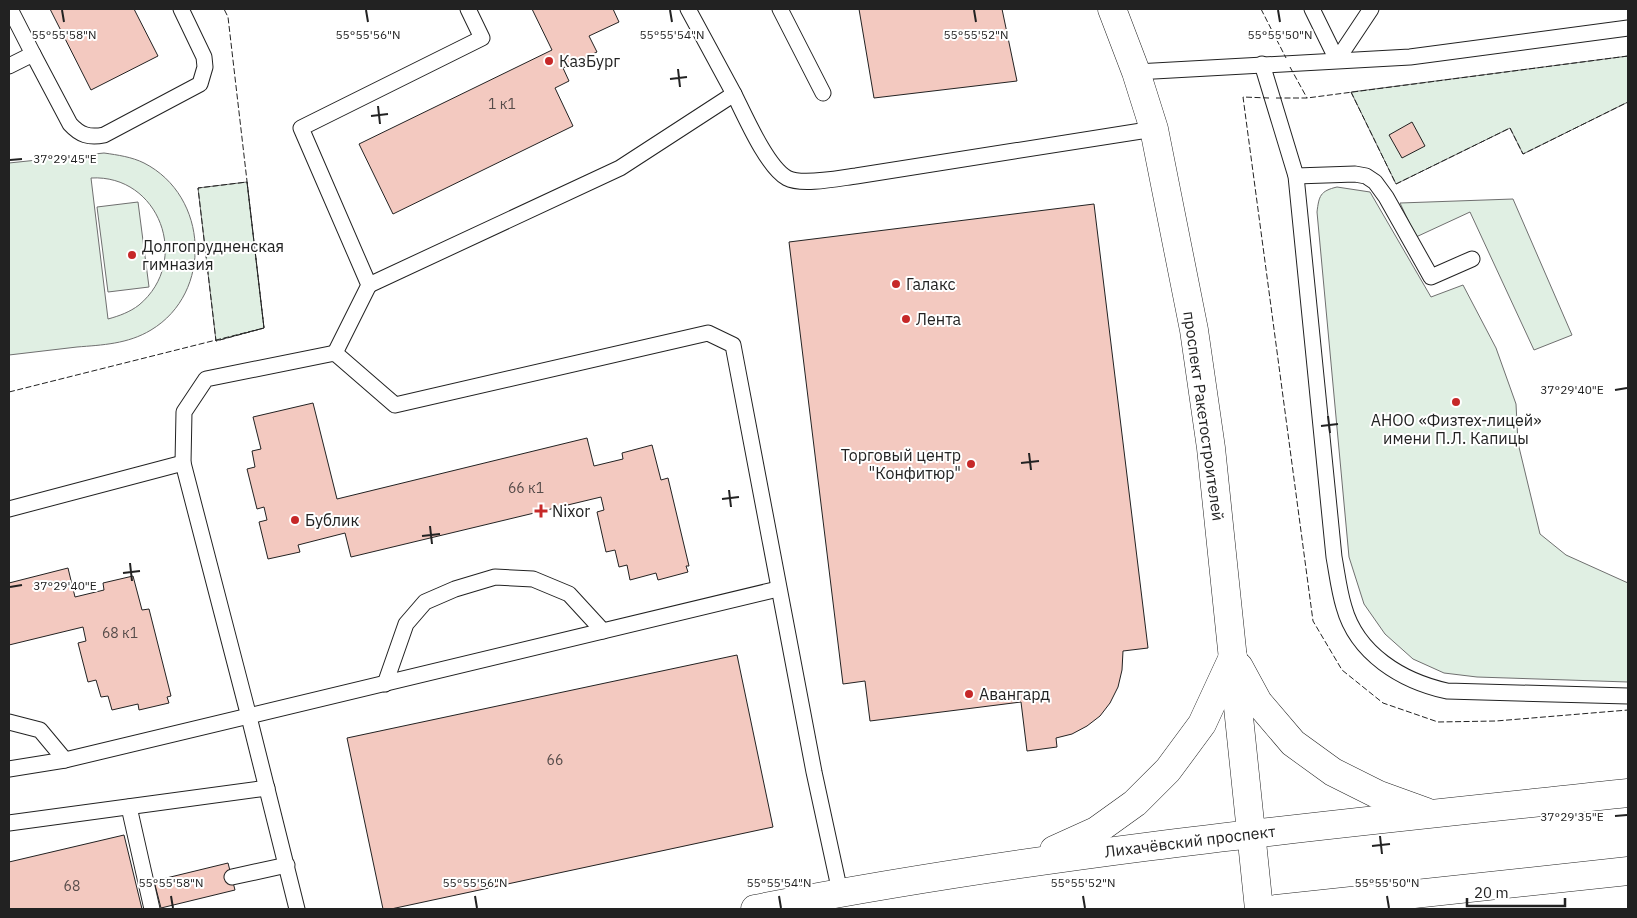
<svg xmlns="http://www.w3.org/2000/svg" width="1637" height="918" viewBox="0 0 1637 918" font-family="'IBM Plex Sans',sans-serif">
  <rect width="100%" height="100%" fill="#fff"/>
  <g fill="#e0efe3" stroke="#6f6f6f" fill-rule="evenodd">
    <path d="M1628 56V102L1523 154 1510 128 1396 184 1351 92Z"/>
    <path d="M104 153C118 155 132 157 144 163 209 196 213 293 151 330 128 344 102 345 77 347 54 350 32 352 9 355V163ZM91 178C159 174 192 261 139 305 130 312 119 316 108 319Z"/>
    <path d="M247 182 264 328 216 341 198 188Z"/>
    <path d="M1337 187 1370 192 1431 297 1463 285 1496 348 1516 404 1518 443 1540 534 1566 555 1628 583V682L1477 677 1444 673 1413 659 1385 634 1364 604 1349 557 1317 212C1319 196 1320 191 1337 187Z"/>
    <path d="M1513 199 1572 335 1534 350 1470 212 1416 237 1400 203Z"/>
    <path d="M138 202 149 287 108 292 97 207Z"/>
  </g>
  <g fill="#f3c9c0" stroke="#222">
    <path d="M50 9H134L158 56 91 90Z"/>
    <path d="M532 9H613L619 22 589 36 597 52 563 68 569 81 555 88 573 126 393 214 359 144 552 50Z"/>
    <path d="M859 9H1002L1017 81 874 98Z"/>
    <path d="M1412 122 1425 146 1402 158 1389 135Z"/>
    <path d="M1094 204 1148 648 1123 651 1122 670 1118 687 1110 703 1100 716 1087 726 1072 734 1056 738 1057 747 1027 751 1021 702 870 721 865 681 843 684 789 242Z"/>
    <path d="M313 403 337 499 587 438 594 466 623 459 622 453 652 445 661 480 668 478 689 566H686L688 572 658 580 656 573 630 580 627 565 619 567 615 550 606 552 597 512 604 510 601 497 351 557 345 533 298 545 300 552 268 559 259 522 267 520 264 507 257 509 247 469 255 467 252 451 261 449 253 417Z"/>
    <path d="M68 568 75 597 104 590 103 583 133 576 142 610 149 609 171 696 167 697 169 703 139 710 138 704 112 710 108 696 101 697 96 680 88 682 78 643 86 641 83 627 9 645V583Z"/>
    <path d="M737 655 773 827 391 909H383L347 738Z"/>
    <path d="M124 835 142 909H9V862Z"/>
    <path d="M228 863 235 890 161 908 154 881Z"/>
  </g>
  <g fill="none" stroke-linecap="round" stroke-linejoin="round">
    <defs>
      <g id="lane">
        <path d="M10 9 33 54"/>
        <path d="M780 9 823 93"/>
        <path d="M1312 9 1337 60 1371 9"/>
        <path d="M1262 64 1296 176 1334 557C1337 573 1339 591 1344 607 1357 654 1402 681 1447 691L1628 696"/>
        <path d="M9 66 33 54 70 124C80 135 89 138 104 135L200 84 205 67 204 57 181 9"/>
        <path d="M1136 72 1410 57 1628 28"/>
        <path d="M734 94C745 116 767 167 787 178 802 186 840 178 856 176L1154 129"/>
        <path d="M1296 176 1355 174 1366 176 1375 182 1386 197 1431 277 1472 259"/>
        <path d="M369 285 620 168 734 94 688 9"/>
        <path d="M335 353 369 285 301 128 482 38 468 9"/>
        <path d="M9 509 183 463"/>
        <path d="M385 684 406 624 425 602 455 589 495 577 533 579 569 594 603 631"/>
        <path d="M9 722 40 730 65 760"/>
        <path d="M9 769 65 760 778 589"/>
        <path d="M129 807 152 909"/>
        <path d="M9 823 267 788"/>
        <path d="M232 877 287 865"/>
        <path d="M297 909 249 717 183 463 184 412 206 379 335 353 395 405 708 333 733 345 814 772 840 892"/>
      </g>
      <g id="secondary">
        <path d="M1112 9 1136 72 1154 129 1194 330 1211 448 1259 909"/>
        <path d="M1239 667 1258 702 1293 743 1333 772 1379 795 1426 812"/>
        <path d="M1054 850 1096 831 1135 803 1168 770 1202 724 1233 657"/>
        <path d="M755 909C1044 852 1336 824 1628 793"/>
        <path d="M1276 909 1628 871"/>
      </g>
    </defs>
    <use href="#lane" stroke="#222" stroke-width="17"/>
    <use href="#secondary" stroke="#222" stroke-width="29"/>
    <use href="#lane" stroke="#fff" stroke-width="15"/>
    <use href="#secondary" stroke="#fff" stroke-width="28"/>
    <g stroke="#222" stroke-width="1" stroke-dasharray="6 2.5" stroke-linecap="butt">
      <path d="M1261 9 1286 58"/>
      <path d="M1290 67 1307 98"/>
      <path d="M1351 92 1396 184 1510 128 1523 154 1628 102"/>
      <path d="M1269 98 1243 97 1313 621 1342 670 1383 703 1438 722 1496 721 1628 710"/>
      <path d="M1276 98H1307L1628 56"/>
      <path d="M247 182 264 328 216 341 198 188Z"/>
      <path d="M9 392 264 328 228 17 224 9"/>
    </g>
  </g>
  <path fill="none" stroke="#222" stroke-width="2" d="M62 10 64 22M366 10 368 22M670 10 672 22M974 10 976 22M1278 10 1280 22M678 69 680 87M670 79 687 77M378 106 380 124M371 116 388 114M10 160 22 159M1615 390 1627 388M1328 416 1330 433M1321 426 1338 424M1029 453 1031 470M1021 463 1039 461M729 490 731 507M722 499 739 497M430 526 432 544M422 536 440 534M130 563 132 581M123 573 140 571M10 587 22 585M1615 816 1627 815M1380 836 1382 854M1372 846 1390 844M171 896 173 908M475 896 477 908M779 896 781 908M1083 896 1085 908M1387 896 1389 908"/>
  <g fill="#c62828" stroke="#fff" stroke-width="2">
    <circle cx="549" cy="61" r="5"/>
    <circle cx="132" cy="255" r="5"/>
    <circle cx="896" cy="284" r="5"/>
    <circle cx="906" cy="319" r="5"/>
    <circle cx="1456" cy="402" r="5"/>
    <circle cx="971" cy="464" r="5"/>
    <path d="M538.5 503.5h5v5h5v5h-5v5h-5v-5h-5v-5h5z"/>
    <circle cx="295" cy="520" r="5"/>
    <circle cx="969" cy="694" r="5"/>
  </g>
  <g text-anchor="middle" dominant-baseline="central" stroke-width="4" stroke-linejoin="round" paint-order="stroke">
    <g font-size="14" fill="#564c4a">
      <text x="502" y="104">1 к1</text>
      <text x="526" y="488">66 к1</text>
      <text x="120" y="633">68 к1</text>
      <text x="555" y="760">66</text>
      <text x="72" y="886">68</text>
    </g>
    <g font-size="16" fill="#222" stroke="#fff" text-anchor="start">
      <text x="559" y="61">КазБург</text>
      <text x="142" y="246">Долгопрудненская<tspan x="142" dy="18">гимназия</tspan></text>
      <text x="906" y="284">Галакс</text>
      <text x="916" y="319">Лента</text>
      <text x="1456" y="420" text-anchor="middle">АНОО «Физтех-лицей»<tspan x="1456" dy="18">имени П.Л. Капицы</tspan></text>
      <text x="961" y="455" text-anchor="end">Торговый центр<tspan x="961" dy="18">"Конфитюр"</tspan></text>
      <text x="552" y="511">Nixor</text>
      <text x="305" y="520">Бублик</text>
      <text x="979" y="694">Авангард</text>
    </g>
    <g font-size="16" fill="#222" stroke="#fff">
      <text transform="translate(1204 416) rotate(82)">проспект Ракетостроителей</text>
      <text transform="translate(1190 841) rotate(-7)">Лихачёвский проспект</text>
    </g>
  </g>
  <g font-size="12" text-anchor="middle" fill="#222" stroke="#fff" stroke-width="4" stroke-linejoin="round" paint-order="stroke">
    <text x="64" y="39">55°55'58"N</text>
    <text x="368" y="39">55°55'56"N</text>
    <text x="672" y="39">55°55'54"N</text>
    <text x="976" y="39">55°55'52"N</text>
    <text x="1280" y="39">55°55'50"N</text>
    <text x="65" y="163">37°29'45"E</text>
    <text x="1572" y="394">37°29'40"E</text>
    <text x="65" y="590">37°29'40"E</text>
    <text x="1572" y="821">37°29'35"E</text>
    <text x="171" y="887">55°55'58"N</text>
    <text x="475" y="887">55°55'56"N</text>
    <text x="779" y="887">55°55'54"N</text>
    <text x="1083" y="887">55°55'52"N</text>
    <text x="1387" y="887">55°55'50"N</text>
  </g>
  <rect width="1637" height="918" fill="none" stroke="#222222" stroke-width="20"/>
  <path d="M1467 898v8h98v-8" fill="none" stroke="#222222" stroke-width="2.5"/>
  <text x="1474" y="898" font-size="15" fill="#222222" stroke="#ffffff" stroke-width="4" paint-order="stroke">20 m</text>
</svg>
